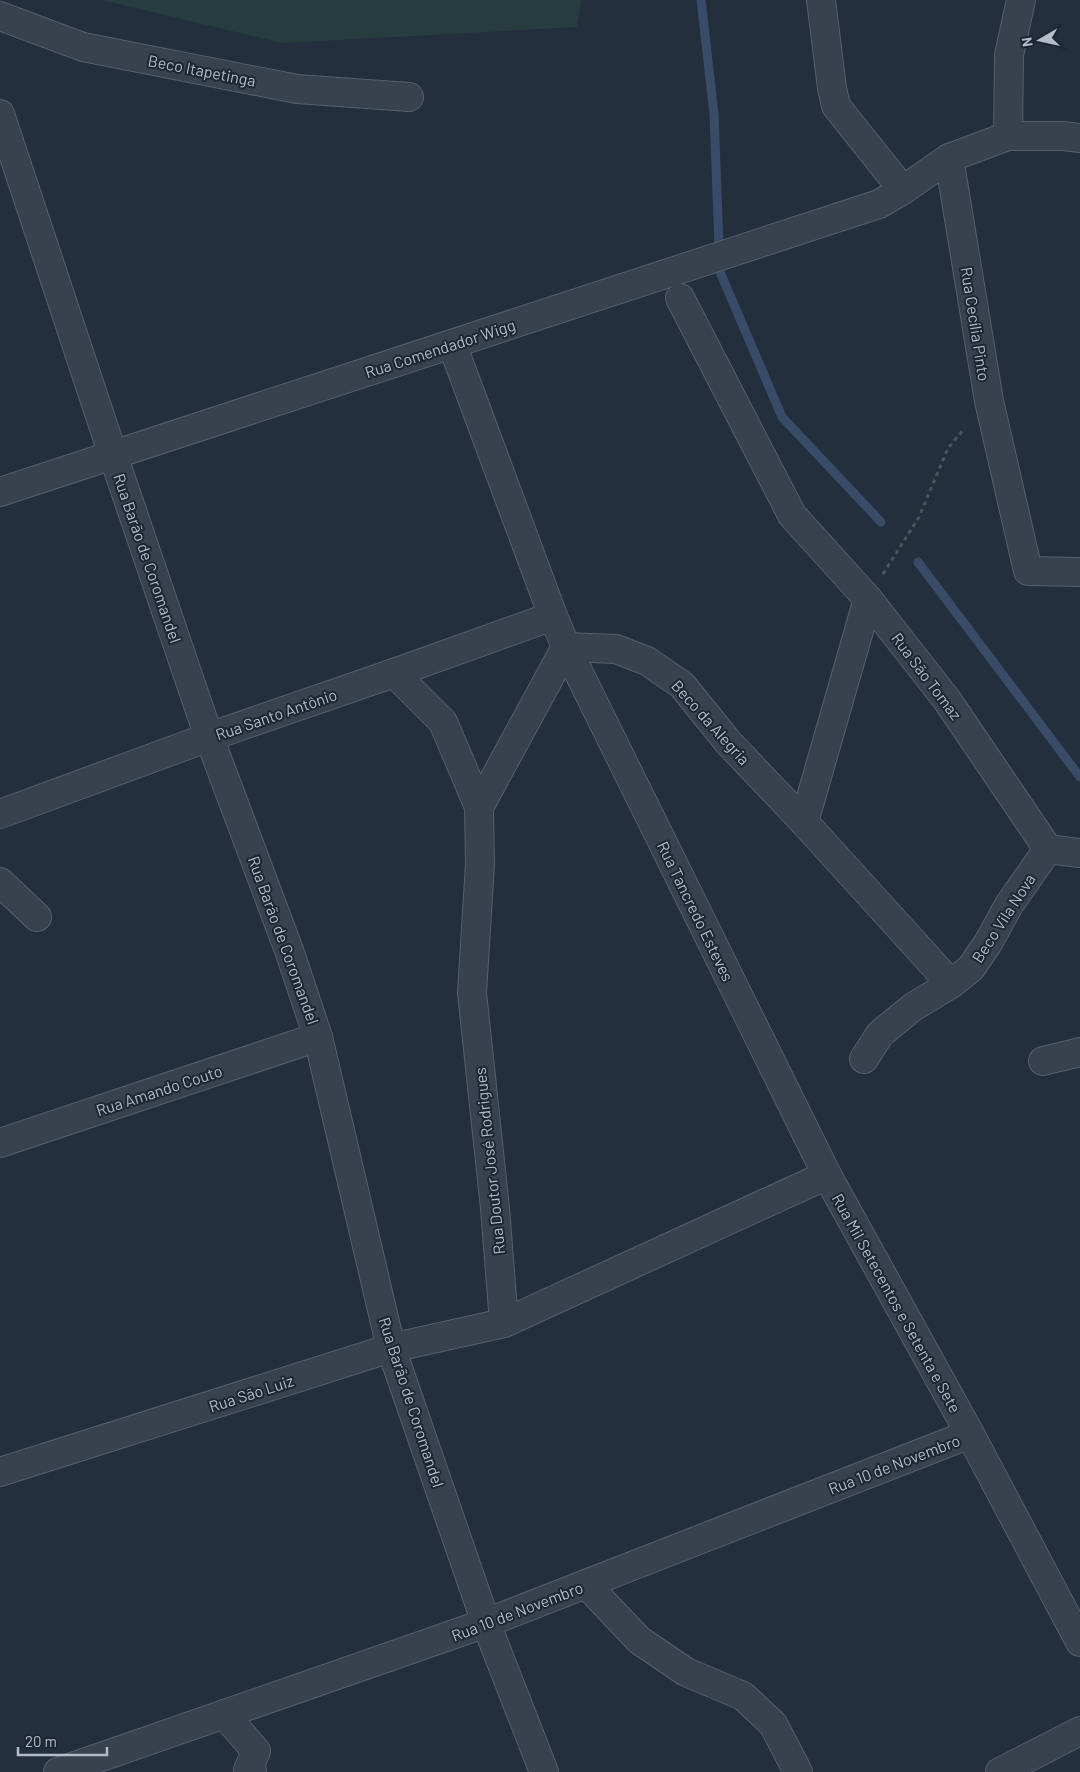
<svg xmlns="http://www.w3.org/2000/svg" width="1080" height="1772" viewBox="0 0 1080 1772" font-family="Barlow,sans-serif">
  <rect width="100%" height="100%" fill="#242f3e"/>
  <path fill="#263c3f" d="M102 0H581L577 27 282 43Z"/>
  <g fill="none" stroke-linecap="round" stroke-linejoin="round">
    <g stroke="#394c67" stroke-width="9">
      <path d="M701 0 714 114 720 272 782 417 881 522"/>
      <path d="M918 562 1080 777"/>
    </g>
    <defs>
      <g id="minor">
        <path d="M821 0 832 88 836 106 903 190"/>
        <path d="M0 16 83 47 297 89 409 97"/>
        <path d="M0 114 113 455 209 737 290 953 318 1037 391 1348 486 1623 544 1772"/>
        <path d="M1008 136 1009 55 1021 0"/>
        <path d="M1080 138 1063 136H1008L949 158 989 401 1028 571 1080 572"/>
        <path d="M680 298 792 515 868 599 947 700 1048 849"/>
        <path d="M452 344 553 616 566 647 827 1175 970 1434 1080 1642"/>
        <path d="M0 492 879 204 903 190 949 158"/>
        <path d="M394 673 443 722 479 807 480 864 472 993 495 1208 504 1323"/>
        <path d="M479 807 566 647 616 649 647 661 682 685 728 742 804 822 951 984"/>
        <path d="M0 814 209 737 394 673 553 616"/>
        <path d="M804 822 868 599"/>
        <path d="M1048 849 1080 853"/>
        <path d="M0 882 37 917"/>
        <path d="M864 1059 880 1034 913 1007 951 984 971 968 988 943 1009 905 1048 849"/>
        <path d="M1043 1061 1080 1052"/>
        <path d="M0 1143 318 1037"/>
        <path d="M0 1472 391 1348 504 1323 827 1175"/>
        <path d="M586 1584 639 1640 686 1672 743 1696 773 1724 798 1772"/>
        <path d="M224 1714 256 1751 248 1770 252 1772"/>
        <path d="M58 1772 486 1623 970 1434"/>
        <path d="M1000 1772 1080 1731"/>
      </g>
    </defs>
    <use href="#minor" stroke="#565f6c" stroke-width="30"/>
    <path stroke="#44595c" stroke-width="3" stroke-dasharray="4 4" stroke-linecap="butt" d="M883 574 919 517 948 448 965 428"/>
    <use href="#minor" stroke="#38414e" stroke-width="28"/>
  </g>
  <g text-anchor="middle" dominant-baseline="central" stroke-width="4" stroke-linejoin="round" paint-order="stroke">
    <g font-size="16" fill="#b4bcc9" stroke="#1d2633">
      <text transform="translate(202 70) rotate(11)">Beco Itapetinga</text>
      <text transform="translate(976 324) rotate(81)">Rua Cecília Pinto</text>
      <text transform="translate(440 348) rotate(-18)">Rua Comendador Wigg</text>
      <text transform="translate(148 558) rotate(71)">Rua Barão de Coromandel</text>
      <text transform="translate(927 676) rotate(53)">Rua São Tomaz</text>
      <text transform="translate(276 714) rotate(-19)">Rua Santo Antônio</text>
      <text transform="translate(711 722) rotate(48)">Beco da Alegria</text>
      <text transform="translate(696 911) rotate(64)">Rua Tancredo Esteves</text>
      <text transform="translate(1003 918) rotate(-57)">Beco Vila Nova</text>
      <text transform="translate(284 940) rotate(70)">Rua Barão de Coromandel</text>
      <text transform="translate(159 1090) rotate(-18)">Rua Amando Couto</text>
      <text transform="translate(489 1161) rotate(-96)">Rua Doutor José Rodrigues</text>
      <text transform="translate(897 1303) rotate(61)">Rua Mil Setecentos e Setenta e Sete</text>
      <text transform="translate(251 1393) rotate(-18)">Rua São Luiz</text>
      <text transform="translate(412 1402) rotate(72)">Rua Barão de Coromandel</text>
      <text transform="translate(894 1464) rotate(-21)">Rua 10 de Novembro</text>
      <text transform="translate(517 1611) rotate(-21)">Rua 10 de Novembro</text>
    </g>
  </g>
  <g transform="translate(1040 40) rotate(261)" stroke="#1d2633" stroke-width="4" paint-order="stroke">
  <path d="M0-4L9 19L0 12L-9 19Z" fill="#b4bcc9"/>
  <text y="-8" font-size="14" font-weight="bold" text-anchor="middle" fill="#b4bcc9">N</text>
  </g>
  <path d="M18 1747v8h89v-8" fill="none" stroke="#b4bcc9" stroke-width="2.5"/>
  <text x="25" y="1747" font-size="15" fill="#b4bcc9" stroke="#1d2633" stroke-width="4" paint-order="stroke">20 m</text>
</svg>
